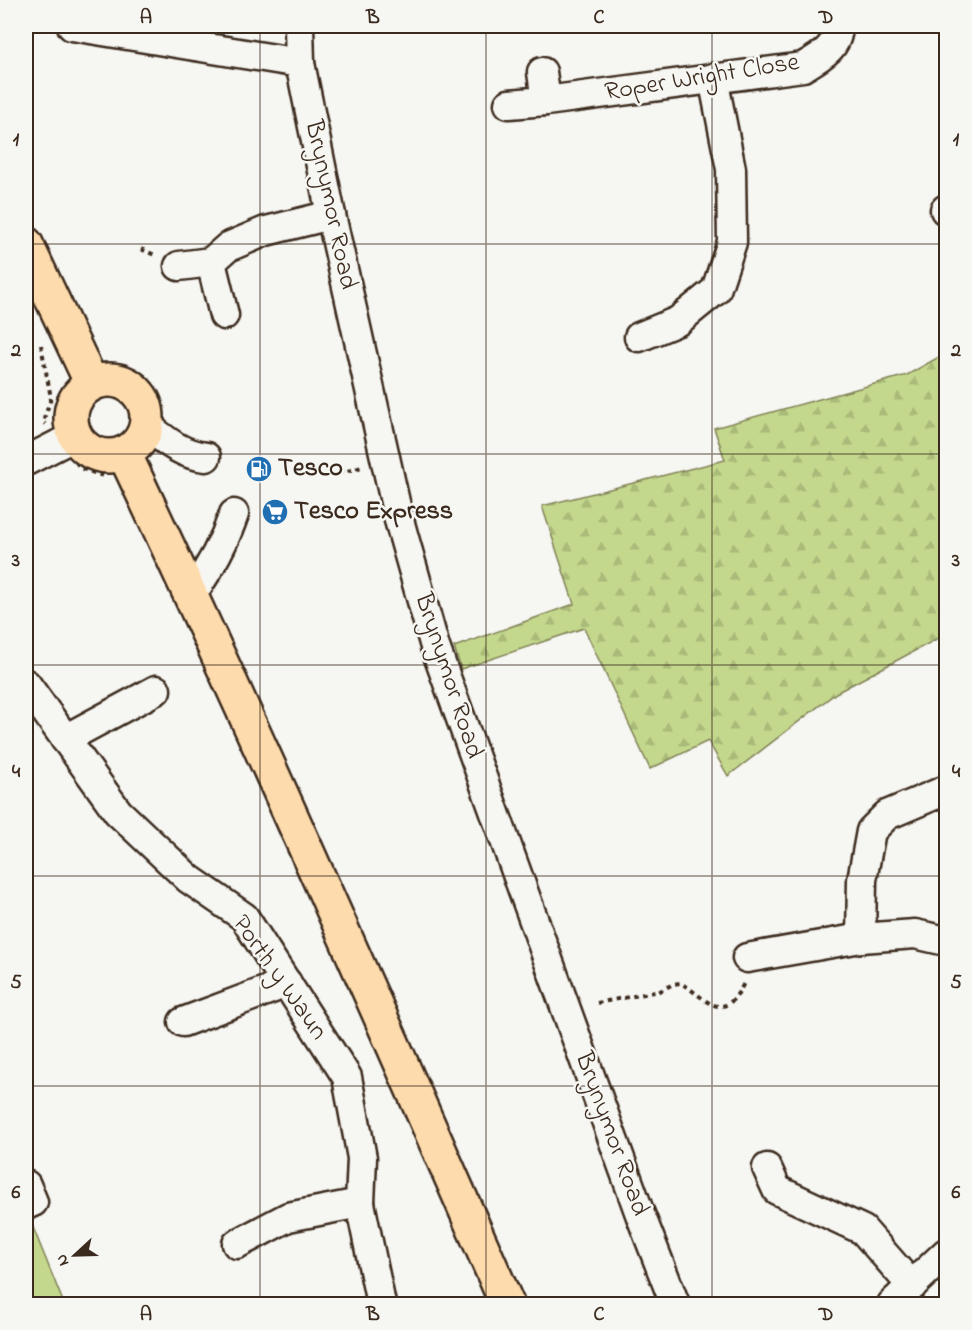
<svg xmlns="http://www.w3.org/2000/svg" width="972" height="1330" viewBox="0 0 972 1330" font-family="'Indie Flower',sans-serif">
  <defs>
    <pattern id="forest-firs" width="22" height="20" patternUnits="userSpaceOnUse" patternTransform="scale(1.5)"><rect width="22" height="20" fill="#c4d88d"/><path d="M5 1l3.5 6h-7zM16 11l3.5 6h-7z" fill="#a9ba79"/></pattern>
  </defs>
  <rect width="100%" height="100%" fill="#f6f6f2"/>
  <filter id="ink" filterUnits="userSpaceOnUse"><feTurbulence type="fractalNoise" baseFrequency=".0167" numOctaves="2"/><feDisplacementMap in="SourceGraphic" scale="12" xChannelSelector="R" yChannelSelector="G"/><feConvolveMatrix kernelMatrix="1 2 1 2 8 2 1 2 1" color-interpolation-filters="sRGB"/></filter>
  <g filter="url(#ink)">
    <path fill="#c4d88d" stroke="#808156" stroke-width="1.5" d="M26 1210 64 1304H26Z"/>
    <path fill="url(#forest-firs)" stroke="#808156" stroke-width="1.5" d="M946 353V634L836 693 728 776 708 741 650 769 584 628 461 669 454 647 574 604 542 506 725 460 714 428 907 375Z"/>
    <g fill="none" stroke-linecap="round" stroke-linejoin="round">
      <defs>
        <g id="minor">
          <path d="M72 26 300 63"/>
          <path d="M299 26 300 63 331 215 399 520 435 647 640 1214 675 1304"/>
          <path d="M542 72 546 101"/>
          <path d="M509 104 546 101 803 67C820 57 838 48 838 26"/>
          <path d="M945 210 946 209"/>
          <path d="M179 266 211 262"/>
          <path d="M224 315 211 262 228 247 266 231 331 215"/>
          <path d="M639 337 678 321 716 290 732 242 731 169 713 78"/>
          <path d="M146 425C165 440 182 455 206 457"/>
          <path d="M26 461 75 436"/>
          <path d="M191 595C209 570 224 543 234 514"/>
          <path d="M26 684 118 812 189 879 244 917 347 1077 362 1158 360 1203 381 1304"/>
          <path d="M65 739 156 690"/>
          <path d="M861 938 862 880 871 831 887 815 946 790"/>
          <path d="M747 958 861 938 915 934 946 941"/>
          <path d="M183 1022 287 983"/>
          <path d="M767 1168 777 1190 863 1230 912 1286"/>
          <path d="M26 1185 33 1202 26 1205"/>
          <path d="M237 1244 288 1217 360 1203"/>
          <path d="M892 1304 946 1253"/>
        </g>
        <g id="major">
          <path d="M26 244 92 384"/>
          <circle cx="109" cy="418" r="38"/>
          <path d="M124 453C257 734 382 1019 507 1304"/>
        </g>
      </defs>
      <use href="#minor" stroke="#3b2a1e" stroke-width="33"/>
      <use href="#major" stroke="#3b2a1e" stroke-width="38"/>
      <g stroke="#3b2a1e" stroke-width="4" stroke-dasharray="4.5 4.5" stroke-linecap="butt">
        <path d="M141 249 157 256"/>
        <path d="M41 345 51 398 43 422 45 424"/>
        <path d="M76 462 80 468 103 476"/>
        <path d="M339 470 344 472 362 467"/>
        <path d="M597 1003 660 991 673 984 680 983C706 996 721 1028 744 983"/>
      </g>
      <use href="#minor" stroke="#f6f6f2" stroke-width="28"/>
      <use href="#major" stroke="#fedbac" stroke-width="33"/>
    </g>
  </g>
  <path fill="none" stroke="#3b2a1e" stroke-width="1.5" stroke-opacity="0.55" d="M260 26V1304M486 26V1304M712 26V1304M26 244H946M26 454H946M26 665H946M26 876H946M26 1086H946"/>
  <defs>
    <symbol id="fuel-disc" viewBox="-11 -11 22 22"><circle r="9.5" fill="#1f6fb2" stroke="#f6f6f2"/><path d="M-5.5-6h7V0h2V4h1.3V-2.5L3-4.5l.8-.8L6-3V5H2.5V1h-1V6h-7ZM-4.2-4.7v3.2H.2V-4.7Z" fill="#fff"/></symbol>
    <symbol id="supermarket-disc" viewBox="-11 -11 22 22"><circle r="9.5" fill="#1f6fb2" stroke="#f6f6f2"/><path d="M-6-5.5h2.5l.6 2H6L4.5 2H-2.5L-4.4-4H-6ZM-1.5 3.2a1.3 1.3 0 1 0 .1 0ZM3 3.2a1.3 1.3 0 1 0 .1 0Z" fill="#fff"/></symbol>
  </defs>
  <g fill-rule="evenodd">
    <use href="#fuel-disc" x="244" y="454" width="30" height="30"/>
    <use href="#supermarket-disc" x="260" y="497" width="30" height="30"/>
  </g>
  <g text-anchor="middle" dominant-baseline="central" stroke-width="5" stroke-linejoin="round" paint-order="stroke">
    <g font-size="26" fill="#3b2a1e" stroke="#f6f6f2">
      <text transform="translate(702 78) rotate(-9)">Roper Wright Close</text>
      <text transform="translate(330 205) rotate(78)">Brynymor Road</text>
      <text transform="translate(448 676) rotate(72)">Brynymor Road</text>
      <text transform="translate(279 978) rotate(55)">Porth y Waun</text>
      <text transform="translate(611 1134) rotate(70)">Brynymor Road</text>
    </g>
    <g font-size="26" font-weight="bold" fill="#3b2a1e" stroke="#f6f6f2" text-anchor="start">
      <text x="278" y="469">Tesco</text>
      <text x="294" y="512">Tesco Express</text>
    </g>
  </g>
  <rect width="972" height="1330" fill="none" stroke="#f6f6f2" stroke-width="66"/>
  <g transform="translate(75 1255) rotate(248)" stroke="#f6f6f2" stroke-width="4.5" paint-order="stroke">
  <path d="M0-4.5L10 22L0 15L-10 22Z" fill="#3b2a1e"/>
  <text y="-9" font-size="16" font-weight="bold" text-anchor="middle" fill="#3b2a1e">N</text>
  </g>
  <rect x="33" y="33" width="906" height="1264" fill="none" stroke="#3b2a1e" stroke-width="2"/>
  <g font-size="20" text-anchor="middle" font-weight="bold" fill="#3b2a1e">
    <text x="146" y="23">A</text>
    <text x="373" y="23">B</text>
    <text x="599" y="23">C</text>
    <text x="826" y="23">D</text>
    <text x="16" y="145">1</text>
    <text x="956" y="145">1</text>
    <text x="16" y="356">2</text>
    <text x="956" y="356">2</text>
    <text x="16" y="566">3</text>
    <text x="956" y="566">3</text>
    <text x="16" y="777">4</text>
    <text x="956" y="777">4</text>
    <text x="16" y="988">5</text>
    <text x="956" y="988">5</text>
    <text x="16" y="1198">6</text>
    <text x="956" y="1198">6</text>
    <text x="146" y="1320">A</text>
    <text x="373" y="1320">B</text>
    <text x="599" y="1320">C</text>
    <text x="826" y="1320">D</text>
  </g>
</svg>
